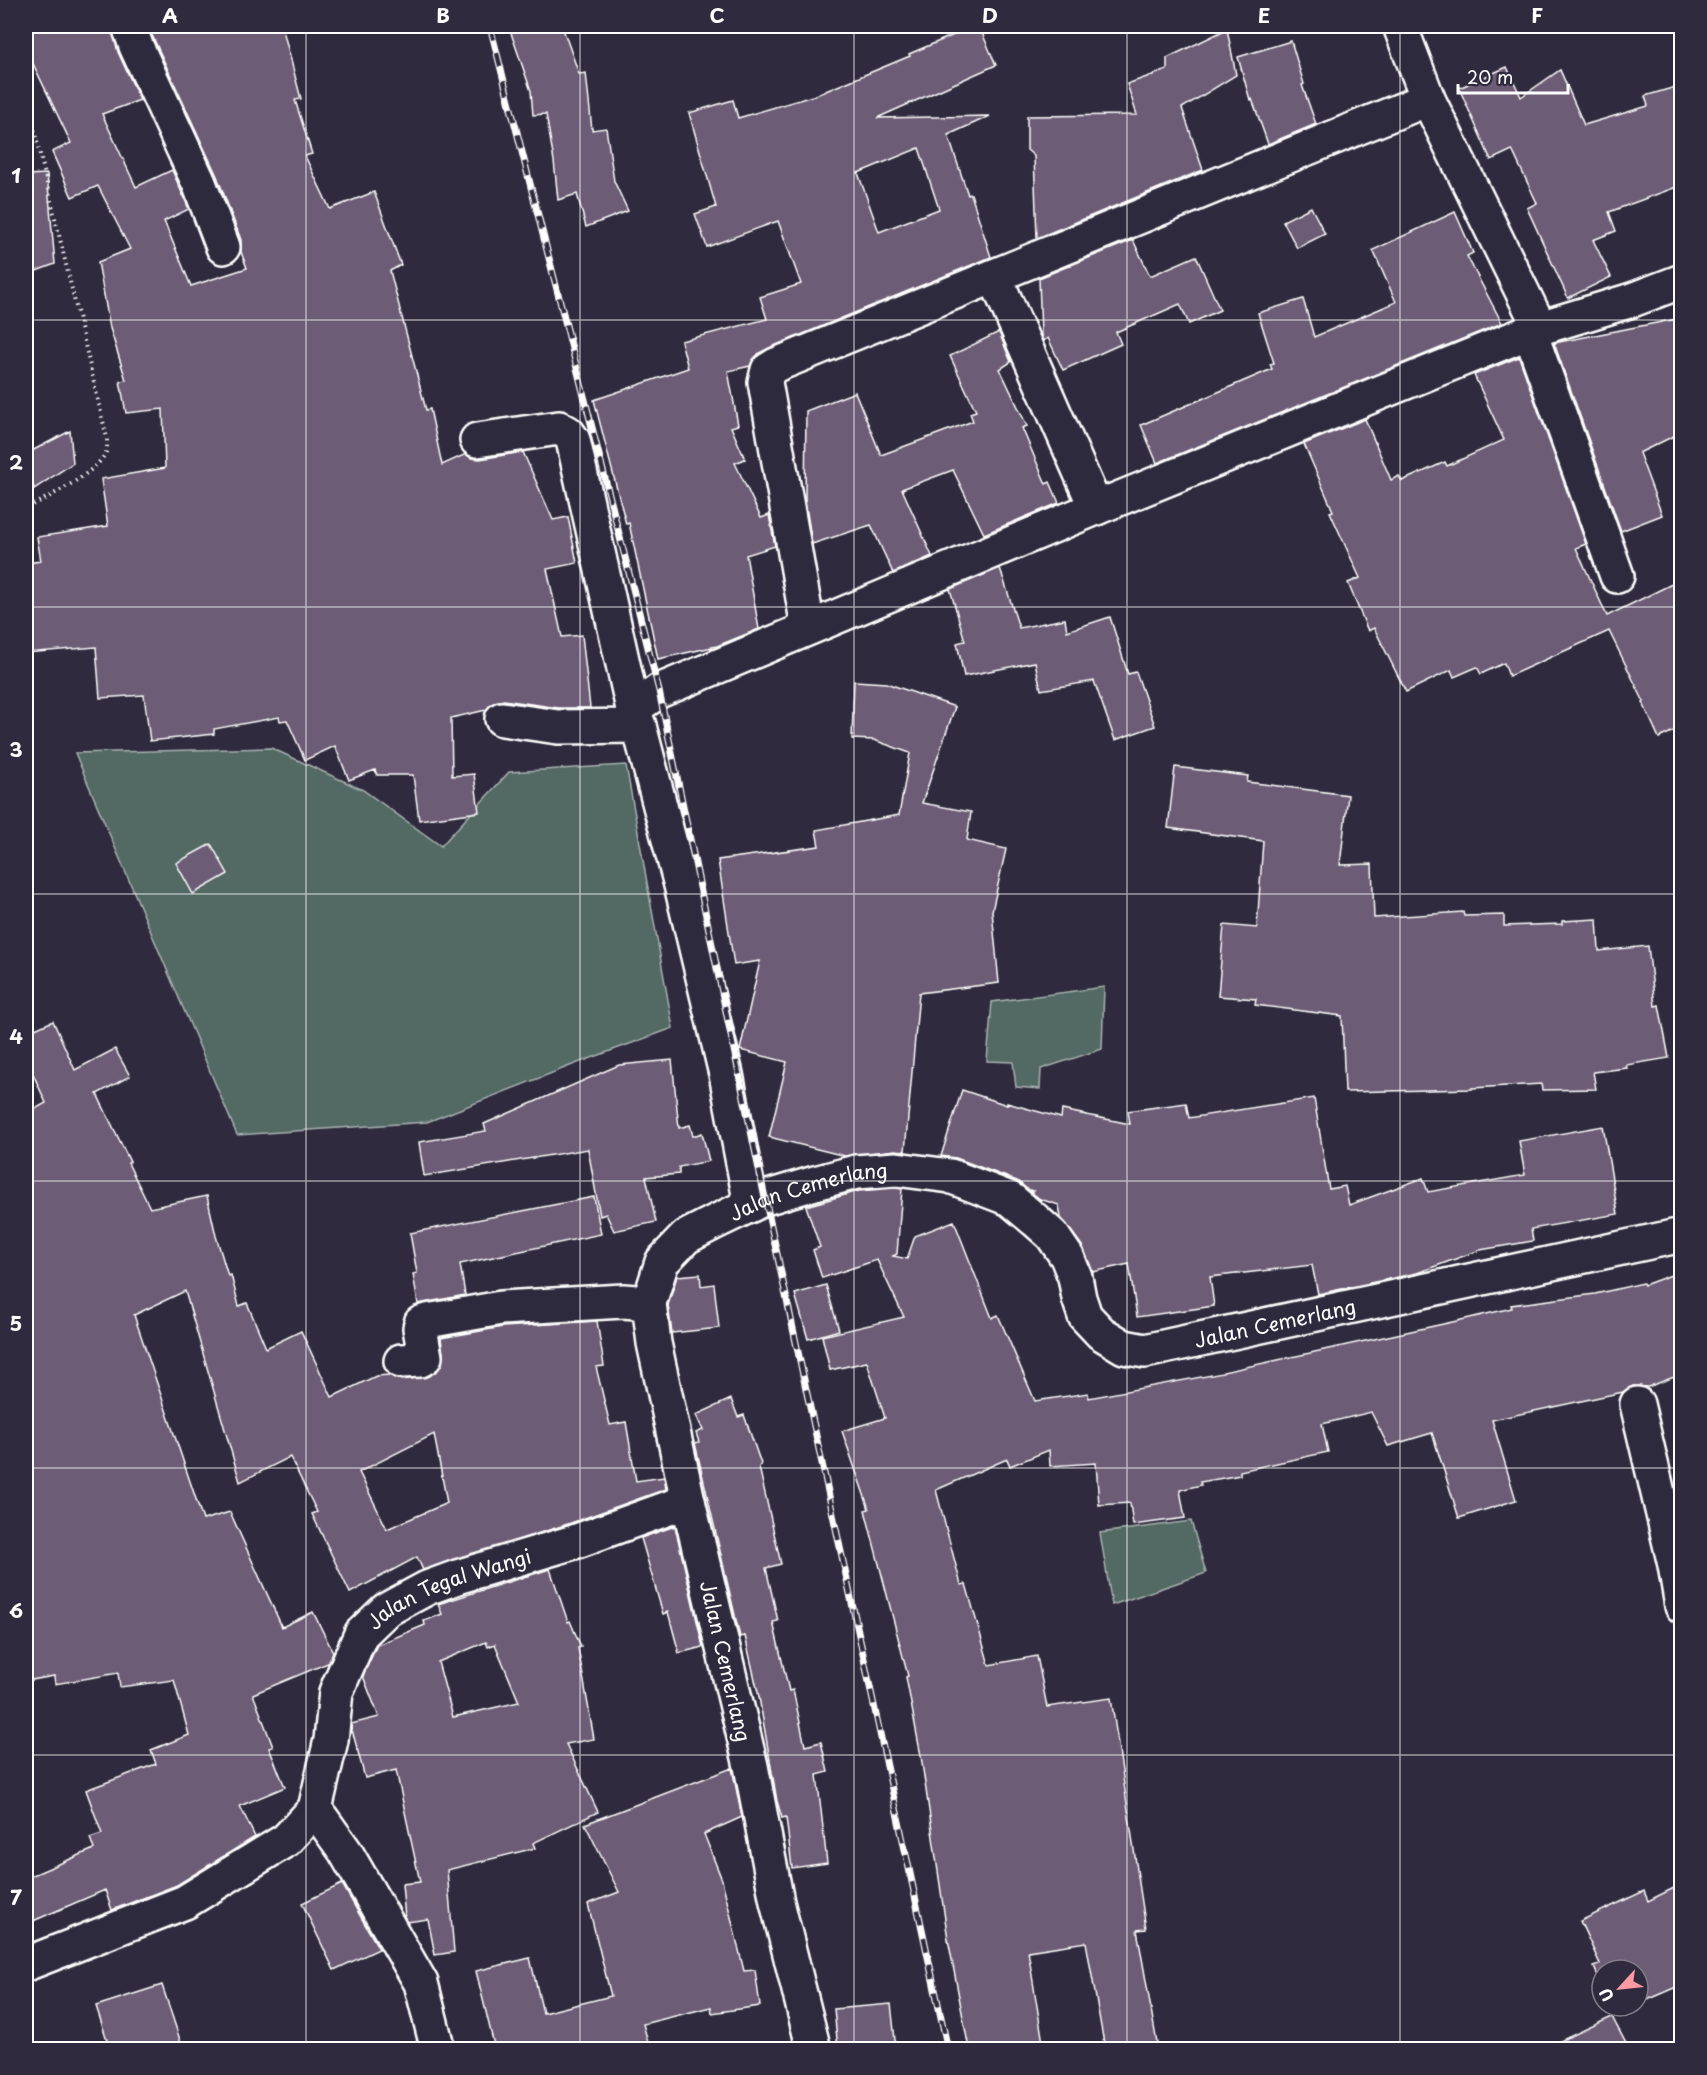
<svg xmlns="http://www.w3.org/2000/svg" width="1707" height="2075" viewBox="0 0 1707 2075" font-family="'Playpen Sans',sans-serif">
  <rect width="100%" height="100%" fill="#2f2a3d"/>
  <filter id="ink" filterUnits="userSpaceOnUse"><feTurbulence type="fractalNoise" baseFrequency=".0167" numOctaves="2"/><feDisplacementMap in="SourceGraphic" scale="12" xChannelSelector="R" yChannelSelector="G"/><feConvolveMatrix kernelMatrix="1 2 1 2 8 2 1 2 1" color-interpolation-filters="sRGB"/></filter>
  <g filter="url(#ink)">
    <g fill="#536964" stroke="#a9b4b2" stroke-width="1.5">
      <path d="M271 748 363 790 441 846 509 772 626 765 673 1028 575 1064 427 1122 237 1135 75 753Z"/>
      <path d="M1104 987 1102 1049 1041 1069 1040 1089 1016 1087 1013 1062 987 1061 992 1002Z"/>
      <path d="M1191 1521 1206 1573 1112 1605 1100 1533Z"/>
    </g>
    <g fill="#6c5b75" stroke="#fff" stroke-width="1.5" fill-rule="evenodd">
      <path d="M26 26H111L118 52 140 100 102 114 136 187 172 170 189 209 164 221 191 286 247 268 241 252V240L217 176 151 33 168 26H282L301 99 295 100 312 154 305 156 330 209 374 192 401 265 390 271 426 410 430 409 442 465 466 454 471 458 480 459 523 452 553 520 568 517 577 563 547 569 562 637 582 635 590 708H559L504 700 495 702 486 710 451 718 452 776 474 774 479 812 419 820 413 775H377L375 770 349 780 335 746 305 760 287 720 280 721 279 717 214 729V734L150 741 144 695 100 698 96 647 26 653V563L41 561 37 537 108 526 101 479 165 468 163 409 126 413 120 381 126 380 110 328 98 262 130 249 98 186 72 197 52 152 71 143 26 49Z"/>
      <path d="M533 26H562L579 74 586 73 592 130 606 128 614 181 628 211 586 227 577 194 558 200 554 161 546 114 533 115 531 91 511 33Z"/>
      <path d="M975 26H979L996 65 877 118 990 116 948 135 968 195 971 194 991 257 769 348 759 353 750 366 728 371 738 425 731 427 745 459 735 463 761 518 769 515 775 546 746 555 759 629 717 646 658 659 629 523 626 524 594 400 688 368 681 341 767 319 760 297 801 284 778 221 707 247 695 214 716 207 689 113 733 100 738 118 816 95 910 56 909 54ZM919 148 939 209 879 232 858 173Z"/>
      <path d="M1227 29 1236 75 1182 108 1203 170 1037 238 1034 156 1027 150V116L1137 115 1127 84 1167 70V58Z"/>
      <path d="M1291 41 1304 84 1302 85 1316 124 1268 144 1252 99 1250 100 1238 57Z"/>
      <path d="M1507 67 1521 97 1560 70 1584 125 1648 106 1645 96 1682 85V185L1609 212 1616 231 1593 240 1611 277 1568 298 1527 208 1537 203 1512 150 1491 160 1459 88Z"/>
      <path d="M47 174 55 264 26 275V175Z"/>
      <path d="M1311 207 1325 234 1297 248 1283 221Z"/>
      <path d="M1455 212 1473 253 1467 256 1502 323 1157 463 1141 425 1272 369 1270 364 1274 363 1258 313 1303 299 1314 337 1396 302 1373 250Z"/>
      <path d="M1133 240 1150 276 1196 256 1220 310 1189 324 1180 304 1116 332 1121 344 1063 370 1048 338 1043 341 1041 335 1039 278Z"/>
      <path d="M1682 318V432L1639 453 1662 515 1621 531 1554 343Z"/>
      <path d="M999 332 1011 362 1000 369 1027 426 1022 428 1046 484 1050 482 1059 503 984 534 953 470 902 489 932 556 893 573 871 525 812 544 805 500 806 411 855 392 881 455 973 421 970 413 976 411 950 356Z"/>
      <path d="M1519 357 1586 544 1576 548 1607 616 1682 579V727L1659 738 1643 703 1644 702 1609 631 1509 676 1504 663 1481 674 1477 667 1454 677 1451 670 1406 692 1374 628 1368 631 1348 583 1360 578 1330 512 1333 511 1304 444 1365 419 1391 480 1399 476 1402 481 1445 462 1447 466 1504 440 1474 375Z"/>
      <path d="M70 431 73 463 34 489 26 454Z"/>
      <path d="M1000 568 1019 628 1065 619 1067 631 1110 617 1128 674 1136 672 1155 726 1115 740 1094 681 1041 690 1035 662 964 676 957 643 965 641 950 589Z"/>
      <path d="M854 681 886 683 955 707 922 803 971 812 967 840 1006 849 992 911 999 983 919 993 905 1151 895 1150 845 1156 769 1137 787 1062 740 1050 760 961 734 965 718 860 819 846 816 830 899 815 910 753 874 740 852 739Z"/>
      <path d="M1175 767 1248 776 1247 782 1348 795 1340 865 1372 864 1374 918 1463 912 1464 916 1504 915V926L1562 924V921L1597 919 1599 951 1648 946 1655 1006 1659 1005 1669 1058 1626 1065 1627 1068 1593 1072 1596 1089 1542 1090 1541 1084 1472 1088V1089L1345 1092 1342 1016 1255 1005 1256 999 1218 996 1224 925 1257 928 1263 841 1168 828Z"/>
      <path d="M211 844 228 874 193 894 176 863Z"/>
      <path d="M53 1021 75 1070 115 1049 130 1076 97 1094 130 1162 128 1163 150 1208 207 1196 216 1236 228 1276 231 1275 239 1306 247 1303 266 1348 301 1331 332 1397 376 1376 389 1375 402 1380 430 1376 442 1364 443 1354 441 1338 503 1327 597 1321 604 1366 596 1367 610 1425 626 1422 636 1481 664 1477 666 1489 568 1524 423 1570 417 1557 350 1593 312 1514 317 1512 290 1457 240 1482 185 1291 134 1315 203 1520 230 1512 282 1627 313 1612 333 1652 328 1663 253 1694 273 1747 269 1748 285 1787 240 1806 255 1837 177 1885 112 1910 105 1890 26 1924V1878L94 1849 90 1838 102 1834 86 1790 156 1764 151 1750 189 1735 174 1680 120 1687 118 1673 55 1684 54 1676 26 1681V1114L46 1103 26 1058V1033ZM434 1434 447 1503 387 1529 359 1472Z"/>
      <path d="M672 1060 679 1128 690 1125 693 1136 702 1133 709 1161 679 1167V1174L646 1177 656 1222 614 1231 606 1214 600 1216 588 1149 424 1176 419 1142 486 1131 484 1124 619 1065Z"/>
      <path d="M962 1090 1007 1105V1103L1061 1118 1062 1110 1130 1124 1128 1111 1186 1103 1189 1118 1314 1098 1329 1189 1345 1186 1349 1205 1423 1178 1428 1192 1525 1175 1519 1141 1603 1126 1618 1214 1531 1229 1533 1241 1480 1250 1417 1273 1318 1294 1312 1265 1210 1277 1214 1306 1137 1317 1129 1264 1093 1272 1083 1247 1061 1218 1059 1205 1040 1199 1031 1192 1033 1191 1027 1189 1017 1181 956 1158 941 1156Z"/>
      <path d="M895 1188 902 1189 897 1254 893 1256 907 1259 915 1236 954 1221 992 1318 998 1315 1035 1401 1088 1393 1089 1398 1223 1373V1372L1457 1321 1512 1308 1511 1305 1595 1294 1643 1283 1644 1285 1682 1271V1374L1648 1387 1633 1386 1623 1392 1492 1420 1516 1500 1459 1518 1432 1433 1388 1446 1371 1412 1322 1424 1328 1452 1240 1471V1475L1200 1482 1201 1485 1180 1490 1185 1518 1133 1525 1130 1503 1099 1505 1096 1463 1050 1466 1049 1450 1010 1466 1007 1459 936 1490 961 1585 966 1584 989 1665 1037 1656 1047 1707 1111 1698 1146 1929 1137 1930 1158 2049H1105L1086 1942 1028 1951 1044 2049H969L948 1939 921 1756 906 1677 908 1676 865 1510 869 1509 842 1431 885 1418 867 1362 830 1370 822 1336 904 1317 877 1260 822 1278 813 1250 820 1247 806 1206 859 1191Z"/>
      <path d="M594 1197 601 1234 460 1264 465 1295 418 1304 413 1274 417 1273 410 1233Z"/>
      <path d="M700 1274 701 1286 714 1284 719 1328 672 1333 668 1305 677 1276Z"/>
      <path d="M826 1285 839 1330 808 1339 795 1294Z"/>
      <path d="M731 1399 738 1417 744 1415 761 1464 759 1467 781 1564 766 1568 778 1621 773 1622 789 1691 793 1690 805 1746 821 1742 828 1772 817 1775 827 1863 792 1868 786 1817 782 1818 777 1801 759 1697 745 1636 740 1637 695 1443 699 1442 696 1433 703 1430 696 1415Z"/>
      <path d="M675 1526 703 1647 679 1653 668 1612 663 1614 641 1538Z"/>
      <path d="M550 1569 568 1622 570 1621 581 1647 578 1648 594 1739 566 1744 598 1812 533 1843 535 1848 447 1870 454 1952 435 1955 428 1919 407 1922 405 1918 402 1884 420 1882 396 1770 365 1778 351 1726V1724L379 1717 363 1676 377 1645 425 1625 424 1621 442 1614 438 1604ZM486 1642 488 1647 495 1644 519 1702 453 1717 438 1662Z"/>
      <path d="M732 1768 742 1817 704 1834 722 1880 744 1971 755 1970 760 2006 712 2013 711 2007 643 2024 650 2049H495L476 1971 530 1958 543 2013 611 1996 588 1904 619 1892 585 1824Z"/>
      <path d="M342 1884 379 1949 334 1970 302 1903Z"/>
      <path d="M1682 1884V1985L1638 2004V1970H1602V1985L1594 1967 1600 1964 1580 1921 1644 1891 1648 1901Z"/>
      <path d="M162 1985 183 2049H110L96 2006Z"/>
      <path d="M891 2004 896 2049H838L834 2009Z"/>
      <path d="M1612 2017 1629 2049H1543Z"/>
    </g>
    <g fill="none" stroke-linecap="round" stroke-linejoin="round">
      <defs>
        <g id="street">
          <path d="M129 26 136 46 199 183 223 247"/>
          <path d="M1400 26 1428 99 1540 328"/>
          <path d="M995 277 1096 508"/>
          <path d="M1530 332 1617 576"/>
          <path d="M477 440 559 428 568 433 573 440 633 709"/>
          <path d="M808 627 765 382 768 370 776 365 1428 99"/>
          <path d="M502 719 558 727 639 726"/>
          <path d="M751 1205 726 1074 682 889 639 726 633 709 659 691 1096 508 1512 339 1540 328 1632 300 1682 281"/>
          <path d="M401 1361 420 1360 425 1357 420 1328 421 1323 427 1321 501 1308 623 1301 649 1303"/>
          <path d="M1637 1404 1675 1565 1682 1606"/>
          <path d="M315 1809 345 1851 421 1983 438 2050"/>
          <path id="s1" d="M26 1964 185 1902 286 1840 315 1809 331 1740 336 1692 361 1634 386 1610 427 1588 457 1577 574 1542 688 1501"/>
          <path id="s2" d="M814 2050 777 1902 751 1766 688 1501 654 1343 649 1303 662 1262 686 1237 715 1222 765 1198 815 1183 856 1172 896 1169 950 1176 1010 1199 1035 1220 1052 1235 1067 1257 1075 1277 1079 1298 1085 1316 1101 1333 1124 1347 1145 1351 1682 1235"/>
        </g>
      </defs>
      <use href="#street" stroke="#fff" stroke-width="38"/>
      <path stroke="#fff" stroke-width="4" stroke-dasharray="1.5 4.5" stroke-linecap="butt" d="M26 95 107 438C107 445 108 450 104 456 92 475 46 499 26 508"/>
      <use href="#street" stroke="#2f2a3d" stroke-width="33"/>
      <defs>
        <path id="rail" d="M490 26 659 691 765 1198 948 2050"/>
      </defs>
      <use href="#rail" stroke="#fff" stroke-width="7"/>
      <use href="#rail" stroke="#2f2a3d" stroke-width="4.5" stroke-dasharray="14" stroke-linecap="butt"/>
    </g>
  </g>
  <path fill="none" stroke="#fff" stroke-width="1.5" stroke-opacity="0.55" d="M306 26V2050M580 26V2050M854 26V2050M1127 26V2050M1400 26V2050M26 320H1682M26 607H1682M26 894H1682M26 1181H1682M26 1468H1682M26 1755H1682"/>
  <g text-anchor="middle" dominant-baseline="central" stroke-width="4.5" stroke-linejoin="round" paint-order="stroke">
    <g font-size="20" fill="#fff" stroke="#2f2a3d">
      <text stroke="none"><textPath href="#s2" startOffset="975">Jalan Cemerlang</textPath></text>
      <text stroke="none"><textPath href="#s2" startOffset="1533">Jalan Cemerlang</textPath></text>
      <text stroke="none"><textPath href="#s1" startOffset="615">Jalan Tegal Wangi</textPath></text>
      <text transform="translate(726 1661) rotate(77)">Jalan Cemerlang</text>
    </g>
  </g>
  <rect width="1707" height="2075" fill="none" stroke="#2f2a3d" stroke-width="66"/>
  <g transform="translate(1620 1988) rotate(243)"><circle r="28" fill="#2f2a3d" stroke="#827f8b" stroke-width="1.5"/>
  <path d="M0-4.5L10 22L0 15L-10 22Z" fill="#ff9aa2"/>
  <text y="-9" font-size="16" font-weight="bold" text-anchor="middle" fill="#ffffff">U</text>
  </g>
  <path d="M1458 84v9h110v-9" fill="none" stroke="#ffffff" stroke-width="3"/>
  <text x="1467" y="84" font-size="18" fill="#ffffff" stroke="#2f2a3d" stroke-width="4.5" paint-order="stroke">20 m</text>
  <rect x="33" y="33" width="1641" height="2009" fill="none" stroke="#fff" stroke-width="2"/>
  <g font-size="20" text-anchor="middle" font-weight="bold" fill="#fff">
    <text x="170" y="23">A</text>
    <text x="443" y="23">B</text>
    <text x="717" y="23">C</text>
    <text x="990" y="23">D</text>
    <text x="1264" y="23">E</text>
    <text x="1537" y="23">F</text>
    <text x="16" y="183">1</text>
    <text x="16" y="470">2</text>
    <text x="16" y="757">3</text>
    <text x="16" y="1044">4</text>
    <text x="16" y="1331">5</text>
    <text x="16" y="1618">6</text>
    <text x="16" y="1905">7</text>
  </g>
</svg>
